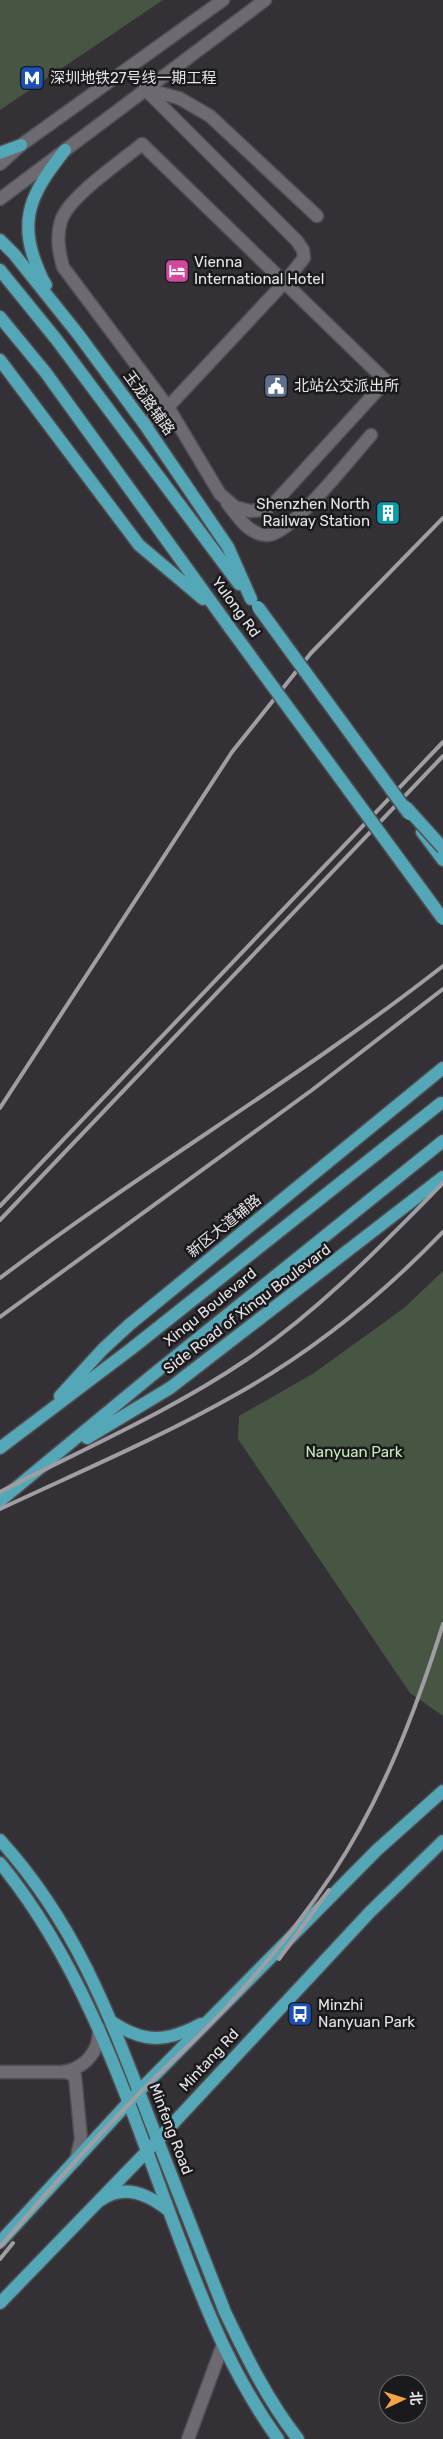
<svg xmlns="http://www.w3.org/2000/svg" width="443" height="2439" viewBox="0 0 443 2439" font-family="Rubik,'Noto Sans SC',sans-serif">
  <rect width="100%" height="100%" fill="#333036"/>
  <g fill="#475643">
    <path d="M0 0H163L0 110Z"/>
    <path d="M443 1271V1716L410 1693 238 1439 239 1416 314 1373 404 1308Z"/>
  </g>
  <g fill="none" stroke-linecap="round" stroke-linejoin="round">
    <defs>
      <g id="minor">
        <path d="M145 89 297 241 303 250 304 258 284 283 168 407 145 425"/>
        <path d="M145 89 179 98 210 116 317 216"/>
        <path d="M142 144 386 381 277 500 265 510 250 511 235 507 220 494 168 407 63 267C59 252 56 237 61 221 68 197 122 161 142 144Z"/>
        <path d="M0 164 21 145 223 0"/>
        <path d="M0 199 265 0"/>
        <path d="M227 503C237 515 249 536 268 535 292 534 353 455 371 435"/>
        <path d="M0 2072H66L75 2076 81 2139 76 2160"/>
        <path d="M62 2072C85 2069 100 2051 99 2028"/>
        <path d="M188 2439 222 2347"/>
      </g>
      <g id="major">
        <path d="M0 153 21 145"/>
        <path d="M0 240 14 254 78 334 145 425 228 547 251 599"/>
        <path d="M0 270 56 339 239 584"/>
        <path d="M46 285C41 278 38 269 35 261 17 214 37 186 65 150"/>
        <path d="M0 317 46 373 230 628"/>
        <path d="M0 360 139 545 203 599"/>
        <path d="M422 832 443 860"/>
        <path d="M60 1396 103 1349 129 1325 443 1068"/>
        <path d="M87 1438 170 1388 443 1177"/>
        <path d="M0 1448 131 1349 441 1103"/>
        <path d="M0 1501 150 1377 443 1141"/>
        <path d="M0 1840C76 1924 109 2014 149 2118 174 2183 200 2248 225 2312 246 2356 268 2401 298 2439"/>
        <path d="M0 1863C90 1973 131 2112 181 2243 207 2312 234 2378 278 2439"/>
        <path d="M112 2022C145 2044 167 2042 201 2024"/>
        <path d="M101 2200C124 2183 148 2194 168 2210"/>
        <path d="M0 2242 139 2091 377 1850 443 1791"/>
        <path d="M0 2303 154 2144 370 1912 443 1841"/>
      </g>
    </defs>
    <use href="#minor" stroke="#504d53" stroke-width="15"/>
    <use href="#major" stroke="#504d53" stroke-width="15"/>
    <use href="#minor" stroke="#6d6a71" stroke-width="12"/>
    <use href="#major" stroke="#54a7b6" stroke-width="12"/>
    <g stroke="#a09ea2" stroke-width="4">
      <path d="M0 1108 232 752 311 653 443 518"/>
      <path d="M0 1206 443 742"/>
      <path d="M0 1220 443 756"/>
      <path d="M0 1278C144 1169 301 1077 443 966"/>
      <path d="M0 1317 312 1090 443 989"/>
      <path d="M0 1492C83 1449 169 1412 246 1360 320 1310 381 1246 443 1183"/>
      <path d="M0 1509C79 1472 159 1438 235 1395 312 1352 382 1295 443 1232"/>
      <path d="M279 1959 329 1890"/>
      <path d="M0 2247C42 2198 85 2149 130 2103 163 2068 200 2037 232 2001 269 1961 303 1918 333 1873 383 1797 416 1710 443 1624"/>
      <path d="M0 2259 13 2243"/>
    </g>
    <defs>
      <g id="major-bridge">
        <path d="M258 607 409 814"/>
        <path d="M230 628 443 919"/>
        <path d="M406 807 443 848"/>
      </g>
    </defs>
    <use href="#major-bridge" stroke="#504d53" stroke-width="15" stroke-linecap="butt"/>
    <use href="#major-bridge" stroke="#54a7b6" stroke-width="12"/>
  </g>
  <defs>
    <symbol id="metro-square" viewBox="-11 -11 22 22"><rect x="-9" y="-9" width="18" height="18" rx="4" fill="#1a4fb4" stroke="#1a191b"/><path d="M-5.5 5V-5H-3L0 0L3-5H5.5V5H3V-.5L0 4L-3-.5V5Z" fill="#fff"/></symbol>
    <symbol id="hotel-square" viewBox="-11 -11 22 22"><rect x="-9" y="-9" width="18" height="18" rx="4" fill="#d1479c" stroke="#1a191b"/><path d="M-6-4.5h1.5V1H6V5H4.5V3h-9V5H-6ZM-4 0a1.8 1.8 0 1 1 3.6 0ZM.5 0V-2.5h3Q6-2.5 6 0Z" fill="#fff"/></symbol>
    <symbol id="civic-square" viewBox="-11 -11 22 22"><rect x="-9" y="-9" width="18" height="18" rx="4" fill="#5c6f8a" stroke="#1a191b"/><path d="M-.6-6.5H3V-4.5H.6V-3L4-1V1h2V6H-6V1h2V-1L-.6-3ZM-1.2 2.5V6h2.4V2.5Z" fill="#fff"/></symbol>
    <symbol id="building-square" viewBox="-11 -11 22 22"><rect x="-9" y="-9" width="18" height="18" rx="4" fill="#0f9aa8" stroke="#1a191b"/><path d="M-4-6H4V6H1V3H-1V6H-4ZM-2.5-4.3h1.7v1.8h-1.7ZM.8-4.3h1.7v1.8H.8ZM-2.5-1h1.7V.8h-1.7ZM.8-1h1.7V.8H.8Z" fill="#fff"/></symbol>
    <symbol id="bus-square" viewBox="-11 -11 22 22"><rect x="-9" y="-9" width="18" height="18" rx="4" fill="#1a4fb4" stroke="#1a191b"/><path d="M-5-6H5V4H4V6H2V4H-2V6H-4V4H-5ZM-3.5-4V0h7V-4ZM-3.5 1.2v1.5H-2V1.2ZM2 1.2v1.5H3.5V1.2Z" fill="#fff"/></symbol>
  </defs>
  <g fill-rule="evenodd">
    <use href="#metro-square" x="18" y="64" width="28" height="28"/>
    <use href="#hotel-square" x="163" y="257" width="28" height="28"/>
    <use href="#civic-square" x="262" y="372" width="28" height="28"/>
    <use href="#building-square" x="374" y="499" width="28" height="28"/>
    <use href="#bus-square" x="286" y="2000" width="28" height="28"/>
  </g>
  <g text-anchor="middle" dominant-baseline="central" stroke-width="5" stroke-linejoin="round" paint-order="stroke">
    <g font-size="15" fill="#e6e4e8" stroke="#1a191b" text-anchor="start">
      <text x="50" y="78">深圳地铁27号线一期工程</text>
      <text x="194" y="262">Vienna<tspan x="194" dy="17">International Hotel</tspan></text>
      <text x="294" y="386">北站公交派出所</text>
      <text x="370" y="504" text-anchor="end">Shenzhen North<tspan x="370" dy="17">Railway Station</tspan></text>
      <text x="318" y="2005">Minzhi<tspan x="318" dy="17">Nanyuan Park</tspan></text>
    </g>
    <g font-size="15" fill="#e6e4e8" stroke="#1a191b">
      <text transform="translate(149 403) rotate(54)">玉龙路辅路</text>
      <text transform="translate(236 607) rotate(54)">Yulong Rd</text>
      <text transform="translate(224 1226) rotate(-39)">新区大道辅路</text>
      <text transform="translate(210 1307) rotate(-39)">Xinqu Boulevard</text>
      <text transform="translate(247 1309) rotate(-37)">Side Road of Xinqu Boulevard</text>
      <text transform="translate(209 2060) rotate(-47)">Mintang Rd</text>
      <text transform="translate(171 2129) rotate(69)">Minfeng Road</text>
    </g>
    <g font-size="15" fill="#c4ecba" stroke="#1a191b">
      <text x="354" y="1452">Nanyuan Park</text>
    </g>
  </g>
  <g transform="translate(403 2399) rotate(86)"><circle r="24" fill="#1a191b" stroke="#6c6a6d"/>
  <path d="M0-4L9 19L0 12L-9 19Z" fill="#f6a247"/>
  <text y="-8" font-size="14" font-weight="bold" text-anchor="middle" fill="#e6e4e8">北</text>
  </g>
</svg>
